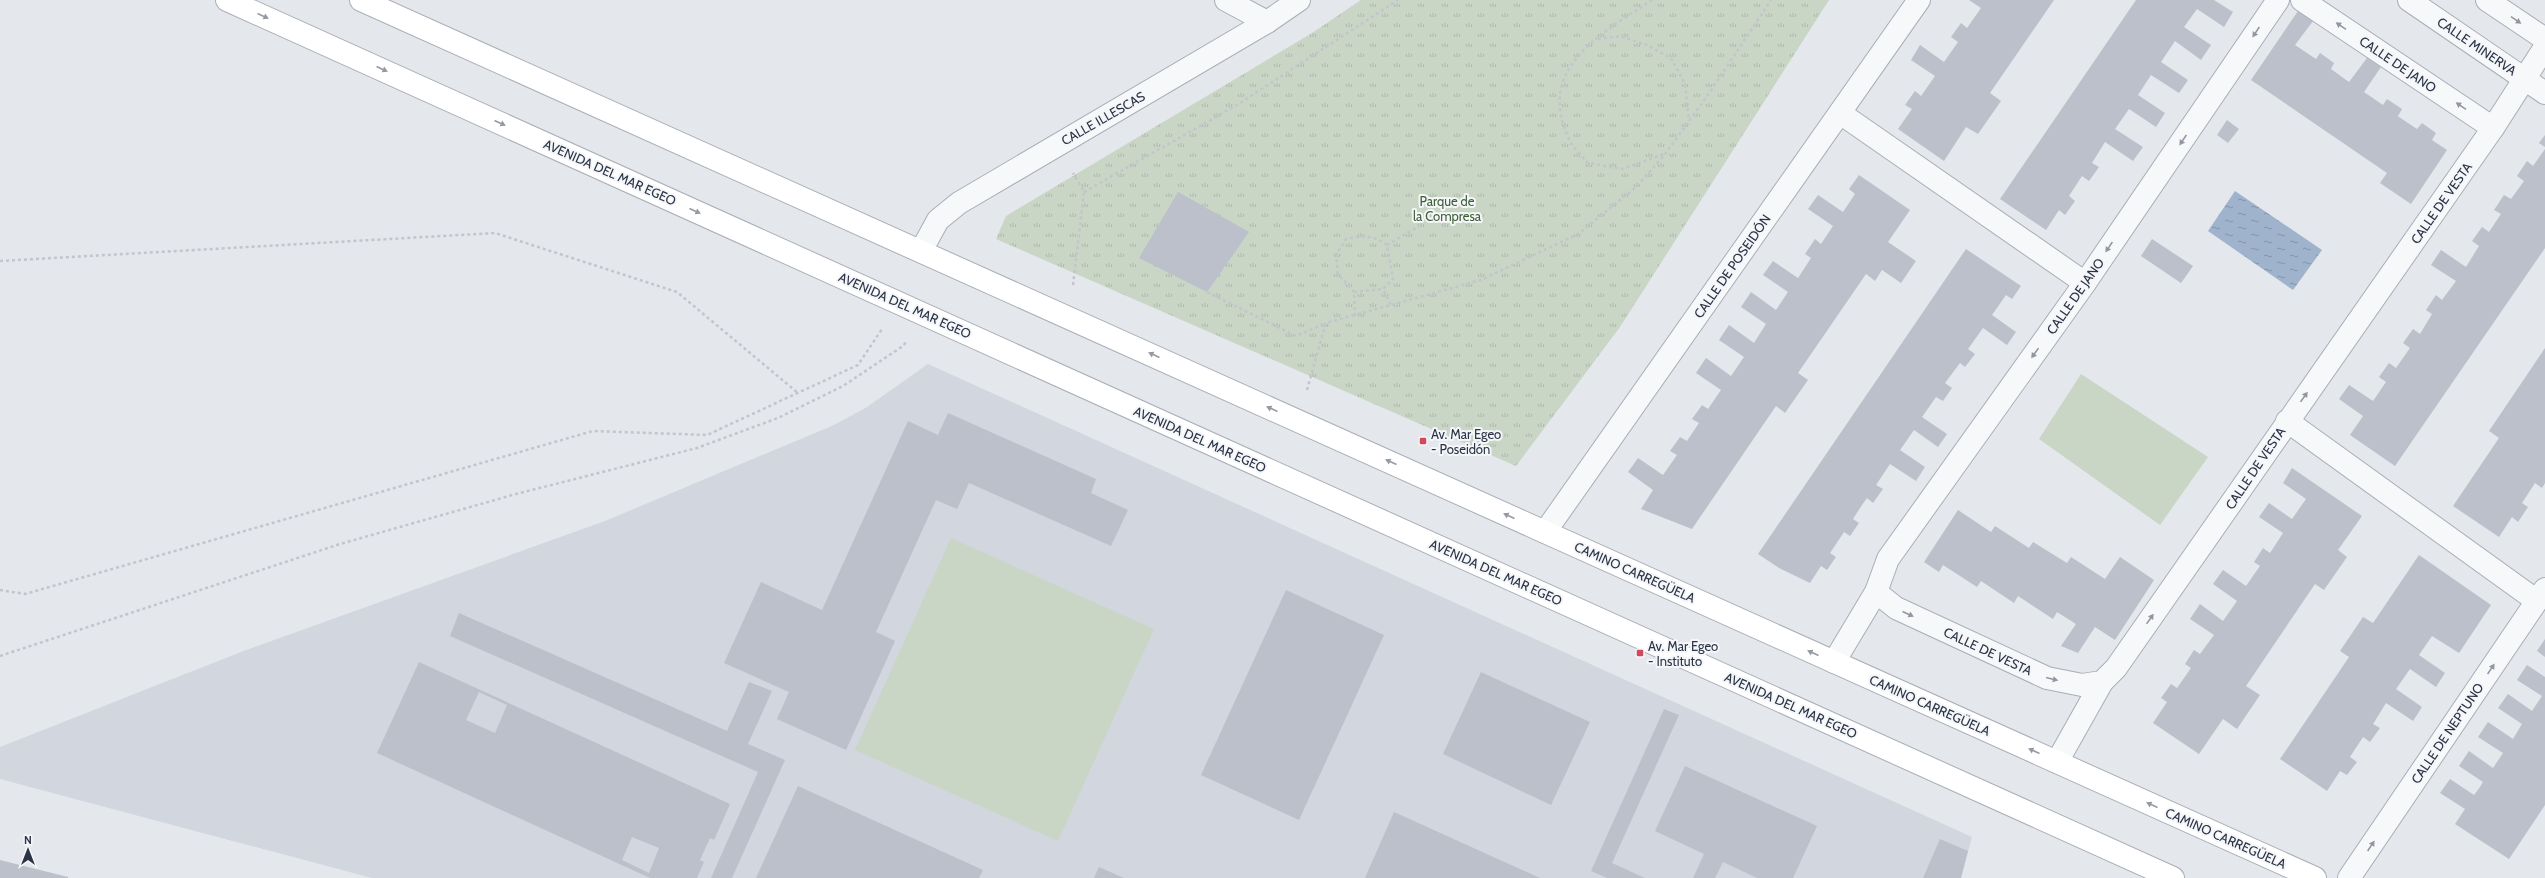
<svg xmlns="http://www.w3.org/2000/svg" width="2545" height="878" viewBox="0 0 2545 878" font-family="Cabin,sans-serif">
  <defs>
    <pattern id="park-tufts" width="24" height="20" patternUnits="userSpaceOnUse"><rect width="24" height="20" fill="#c9d6c5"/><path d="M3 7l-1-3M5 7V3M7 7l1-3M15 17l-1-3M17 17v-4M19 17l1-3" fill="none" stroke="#adb8ab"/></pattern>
    <pattern id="water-ripples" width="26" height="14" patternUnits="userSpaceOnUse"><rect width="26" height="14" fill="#9fb4cc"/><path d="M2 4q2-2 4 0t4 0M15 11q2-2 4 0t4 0" fill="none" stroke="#8293a7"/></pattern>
  </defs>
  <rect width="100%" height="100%" fill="#e4e7ec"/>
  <path fill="#d2d6de" d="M928 364 1972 837 1961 878H372L0 779V747L246 650 605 521 834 425 867 407Z"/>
  <g fill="#c9d6c5">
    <path d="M2081 374 2208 457 2160 525 2039 439Z"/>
    <path d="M951 538 1154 629 1058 841 855 750Z"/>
  </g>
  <path fill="url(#park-tufts)" d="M1361 0H1829L1620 327 1516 466 996 239 1006 216 1312 33Z"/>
  <path fill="url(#water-ripples)" d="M2235 191 2322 250 2293 290 2208 231Z"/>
  <g fill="#bbc0ca" fill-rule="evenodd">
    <path d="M1969 0H2054L1990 93 2001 101 1978 134 1966 127 1944 161 1898 129 1912 109 1905 105 1915 91 1921 96 1935 76 1911 60 1920 45 1944 62 1958 42 1951 37 1961 23 1967 28 1981 8Z"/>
    <path d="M2136 0H2214L2233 12 2224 27 2197 9 2184 27 2211 45 2201 60 2175 41 2161 62 2188 80 2179 93 2151 75 2138 95 2165 113 2156 127 2129 109 2115 129 2143 147 2133 161 2105 142 2092 163 2099 167 2089 181 2082 176 2069 196 2075 201 2065 215 2059 210 2046 230 2000 199Z"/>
    <path d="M2298 11 2313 21 2295 45 2316 59 2320 53 2334 63 2331 69 2349 82 2367 58 2381 67 2364 92 2383 105 2387 99 2402 109 2398 116 2399 117 2417 129 2422 123 2436 133 2432 140 2447 150 2411 204 2380 183 2387 173 2251 80Z"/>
    <path d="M2227 120 2239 129 2228 143 2217 135Z"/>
    <path d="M2545 135V147L2539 143Z"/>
    <path d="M2545 149V248L2395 466 2350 435 2363 416 2339 399 2349 385 2373 401 2386 382 2379 377 2389 363 2396 368 2410 348 2403 343 2413 329 2420 334 2432 314 2426 310 2436 295 2442 300 2456 281 2431 265 2441 250 2466 267 2479 246 2472 241 2482 227 2489 232 2501 214 2494 210 2504 195 2511 199 2524 181 2517 176 2527 161 2533 166Z"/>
    <path d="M1859 175 1910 210 1888 242 1916 261 1901 283 1882 270 1875 281 1866 274 1798 373 1808 380 1785 413 1776 406 1692 529 1641 509 1653 490 1628 472 1638 458 1663 475 1677 455 1670 451 1680 437 1687 441 1699 423 1692 419 1702 405 1708 409 1721 390 1696 373 1706 358 1731 376 1744 357 1719 340 1729 325 1754 343 1766 324 1741 307 1751 292 1776 310 1788 292 1763 275 1773 261 1798 278 1811 258 1805 254 1815 239 1821 244 1833 226 1808 209 1818 195 1843 212 1855 194 1849 189Z"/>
    <path d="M1178 192 1249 232 1207 292 1139 258Z"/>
    <path d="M2152 239 2193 266 2181 283 2141 256Z"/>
    <path d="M1966 249 2021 286 2012 299 2006 295 1992 315 2016 332 2007 345 1983 328 1968 349 1975 354 1965 367 1960 363 1945 383 1952 388 1943 401 1936 397 1922 417 1947 434 1938 447 1914 430 1900 450 1925 467 1916 481 1890 464 1876 485 1883 489 1873 503 1867 498 1862 505 1853 519 1859 523 1850 536 1844 532 1830 553 1836 557 1827 570 1821 566 1810 583 1779 568 1758 554Z"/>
    <path d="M2545 348V483L2542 488 2535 483 2522 503 2528 507 2518 522 2512 517 2499 537 2453 506 2499 438 2489 431Z"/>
    <path d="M948 413 1096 479 1091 493 1128 510 1111 546 969 483 957 509 936 500 876 632 895 641 846 750 777 719 789 692 724 663 761 582 822 610 908 421 938 435Z"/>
    <path d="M2292 468 2362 516 2338 550 2347 557 2324 590 2315 584 2246 686 2260 695 2237 729 2223 719 2199 754 2153 723 2167 702 2161 698 2171 684 2177 688 2191 668 2185 664 2194 650 2200 654 2214 635 2190 619 2200 604 2223 621 2237 601 2213 584 2223 570 2246 586 2260 566 2254 562 2263 548 2270 553 2283 533 2259 517 2269 503 2292 519 2306 499 2283 483Z"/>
    <path d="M1958 510 1991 532 1995 526 2029 548 2033 542 2067 563 2071 557 2105 579 2120 557 2154 580 2115 640 2095 627 2078 653 2061 646 2076 624 2057 612 2053 619 2018 596 2014 603 1981 581 1977 587 1943 565 1939 572 1924 562Z"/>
    <path d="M2419 555 2491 605 2459 653 2432 636 2419 655 2445 673 2436 687 2410 669 2396 689 2422 707 2413 721 2386 703 2373 724 2380 728 2370 742 2363 737 2350 757 2357 762 2347 775 2340 771 2327 791 2280 759 2349 657 2340 651 2363 617 2373 623Z"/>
    <path d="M1286 590 1384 635 1299 820 1201 775Z"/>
    <path d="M459 613 727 731 749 682 772 691 748 744 785 760 732 878H711L758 772 450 636Z"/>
    <path d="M2545 639V657L2537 651Z"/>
    <path d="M419 662 730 804 714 840 710 838 700 860 704 862 697 878H650L377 753ZM479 692 507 705 495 733 466 720ZM632 837 659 848 649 873 622 860Z"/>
    <path d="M2527 665 2545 677V805L2509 859 2455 824 2465 809 2440 793 2450 779 2474 795 2480 787 2483 782 2459 766 2469 751 2493 768 2503 753 2478 737 2488 722 2513 739 2522 724 2498 708 2508 694 2532 711 2542 696 2517 680Z"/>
    <path d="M1481 672 1590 722 1551 805 1443 754Z"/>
    <path d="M1664 709 1679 715 1612 863 1645 878H1607L1591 871Z"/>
    <path d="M1685 766 1817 826 1793 878H1757L1723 862 1715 878H1693L1704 854 1655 831Z"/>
    <path d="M798 786 983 870 979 878H756Z"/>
    <path d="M1394 812 1540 878H1365Z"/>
    <path d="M1940 839 1968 851 1961 878H1923Z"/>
    <path d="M0 860 68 877V878H0Z"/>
    <path d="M1099 867 1124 878H1094Z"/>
  </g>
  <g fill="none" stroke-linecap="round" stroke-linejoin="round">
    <defs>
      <g id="street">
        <path d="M1226 0 1267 22"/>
        <path d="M2302 0 2493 128"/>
        <path d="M2409 0 2545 93"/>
        <path d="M2487 0 2545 39"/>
        <path d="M1840 113 2085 283"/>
        <path d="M921 251 938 220 959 203 1267 22 1299 0"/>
        <path d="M2287 421 2537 601"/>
        <path d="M1545 532 1919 0"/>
        <path d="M1876 592 1896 608 2047 678 2082 685 2102 682 2116 668 2493 128 2545 47"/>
        <path d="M1834 662 1876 592 1888 559 2085 283 2278 0"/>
        <path d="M2057 762 2102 682"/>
        <path d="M2349 878 2545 589"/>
      </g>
      <g id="secondary">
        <path d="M227 0 2173 878"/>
        <path d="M361 0 2315 878"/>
      </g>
    </defs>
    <use href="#street" stroke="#a9aeb7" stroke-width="24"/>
    <use href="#secondary" stroke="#a9aeb7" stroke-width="24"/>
    <g stroke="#c2c5cb" stroke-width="2.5" stroke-dasharray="3 3" stroke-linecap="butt">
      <path d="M1652 0C1601 34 1535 68 1569 139 1573 148 1582 156 1588 163L1622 169 1664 154"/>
      <path d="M1598 39 1620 36 1647 45 1671 58 1685 84 1689 121"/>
      <path d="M1084 192 1237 105 1398 0"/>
      <path d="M1387 245 1419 226"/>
      <path d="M0 261 495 233 677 292 798 393"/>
      <path d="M1073 285 1084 192 1073 173"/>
      <path d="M1207 292 1296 336 1326 323"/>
      <path d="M1354 292 1383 289"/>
      <path d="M1355 316 1354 292 1338 274 1336 255 1346 239C1364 235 1372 235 1387 245L1393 279 1383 289 1391 305"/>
      <path d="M1307 390 1326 323 1481 280 1578 234 1636 187 1666 153 1710 92 1771 0"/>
      <path d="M0 590 25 594 593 431 707 435 858 365 882 329"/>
      <path d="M0 656 340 544 516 494 697 448 778 418 843 386 903 346 906 342"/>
    </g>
    <use href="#street" stroke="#f7f8fa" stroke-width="22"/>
    <use href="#secondary" stroke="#fff" stroke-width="22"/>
  </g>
  <defs><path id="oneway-solid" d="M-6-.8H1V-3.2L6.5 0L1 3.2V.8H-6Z"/></defs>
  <g fill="#959aa2">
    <use href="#oneway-solid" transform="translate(263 16) rotate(24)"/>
    <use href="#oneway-solid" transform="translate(382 69) rotate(24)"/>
    <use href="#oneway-solid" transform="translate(500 123) rotate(24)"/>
    <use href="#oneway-solid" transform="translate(695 211) rotate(24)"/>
    <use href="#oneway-solid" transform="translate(1154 355) rotate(-156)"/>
    <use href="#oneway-solid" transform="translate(1272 409) rotate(-156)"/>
    <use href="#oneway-solid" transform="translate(1391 462) rotate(-156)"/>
    <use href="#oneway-solid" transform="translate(1509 516) rotate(-156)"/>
    <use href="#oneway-solid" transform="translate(1813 653) rotate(-156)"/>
    <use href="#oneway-solid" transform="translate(2034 751) rotate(-156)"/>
    <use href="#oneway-solid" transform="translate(2152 805) rotate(-156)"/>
  </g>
  <g fill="#9196a0">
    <use href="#oneway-solid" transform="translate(2516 20) rotate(34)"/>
    <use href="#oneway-solid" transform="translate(2341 26) rotate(-146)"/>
    <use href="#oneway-solid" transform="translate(2256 32) rotate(124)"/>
    <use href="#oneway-solid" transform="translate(2461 106) rotate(-146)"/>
    <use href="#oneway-solid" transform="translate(2183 140) rotate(124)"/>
    <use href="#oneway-solid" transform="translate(2109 247) rotate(124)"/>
    <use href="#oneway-solid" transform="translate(2035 353) rotate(126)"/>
    <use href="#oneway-solid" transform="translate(2304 397) rotate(-55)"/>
    <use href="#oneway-solid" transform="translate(1908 614) rotate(25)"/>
    <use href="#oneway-solid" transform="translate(2150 619) rotate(-55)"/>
    <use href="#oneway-solid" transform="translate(2491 669) rotate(-56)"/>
    <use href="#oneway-solid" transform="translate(2052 679) rotate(14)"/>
    <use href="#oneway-solid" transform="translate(2371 846) rotate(-56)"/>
  </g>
  <g fill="#d1495b" stroke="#f4f6f9" stroke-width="1.5">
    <rect x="1419" y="437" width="8" height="8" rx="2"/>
    <rect x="1636" y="649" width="8" height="8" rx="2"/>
  </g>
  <g text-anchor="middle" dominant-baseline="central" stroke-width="4" stroke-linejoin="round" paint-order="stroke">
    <g font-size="13" fill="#2b3445" stroke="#f4f6f9">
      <text transform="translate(2477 46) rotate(34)">CALLE MINERVA</text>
      <text transform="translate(2398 64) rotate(34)">CALLE DE JANO</text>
      <text transform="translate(1103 118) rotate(-30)">CALLE ILLESCAS</text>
      <text transform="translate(610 172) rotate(24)">AVENIDA DEL MAR EGEO</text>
      <text transform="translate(2441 203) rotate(-55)">CALLE DE VESTA</text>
      <text transform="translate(1732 266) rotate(-55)">CALLE DE POSEIDÓN</text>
      <text transform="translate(2075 296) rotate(-55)">CALLE DE JANO</text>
      <text transform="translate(905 305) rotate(24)">AVENIDA DEL MAR EGEO</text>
      <text transform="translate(1200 439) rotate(24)">AVENIDA DEL MAR EGEO</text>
      <text transform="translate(2255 468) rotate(-56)">CALLE DE VESTA</text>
      <text transform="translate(1496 572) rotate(24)">AVENIDA DEL MAR EGEO</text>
      <text transform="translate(1635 572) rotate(24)">CAMINO CARREGÜELA</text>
      <text transform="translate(1988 651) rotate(25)">CALLE DE VESTA</text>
      <text transform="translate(1791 705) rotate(24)">AVENIDA DEL MAR EGEO</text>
      <text transform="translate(1930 705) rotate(24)">CAMINO CARREGÜELA</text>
      <text transform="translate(2447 733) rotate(-56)">CALLE DE NEPTUNO</text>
      <text transform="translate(2226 838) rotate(24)">CAMINO CARREGÜELA</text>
    </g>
    <g font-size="13" fill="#3f6138" stroke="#f4f6f9">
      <text x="1447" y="201">Parque de<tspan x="1447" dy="15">la Compresa</tspan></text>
    </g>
    <g font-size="13" fill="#2b3445" stroke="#f4f6f9" text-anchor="start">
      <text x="1431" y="434">Av. Mar Egeo<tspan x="1431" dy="15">- Poseidón</tspan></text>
      <text x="1648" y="646">Av. Mar Egeo<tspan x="1648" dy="15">- Instituto</tspan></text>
    </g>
  </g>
  <g transform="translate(28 850)" stroke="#f4f6f9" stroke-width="3" paint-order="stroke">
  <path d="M0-3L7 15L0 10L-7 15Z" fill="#2b3445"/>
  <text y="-6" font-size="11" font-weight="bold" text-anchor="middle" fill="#2b3445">N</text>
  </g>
</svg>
